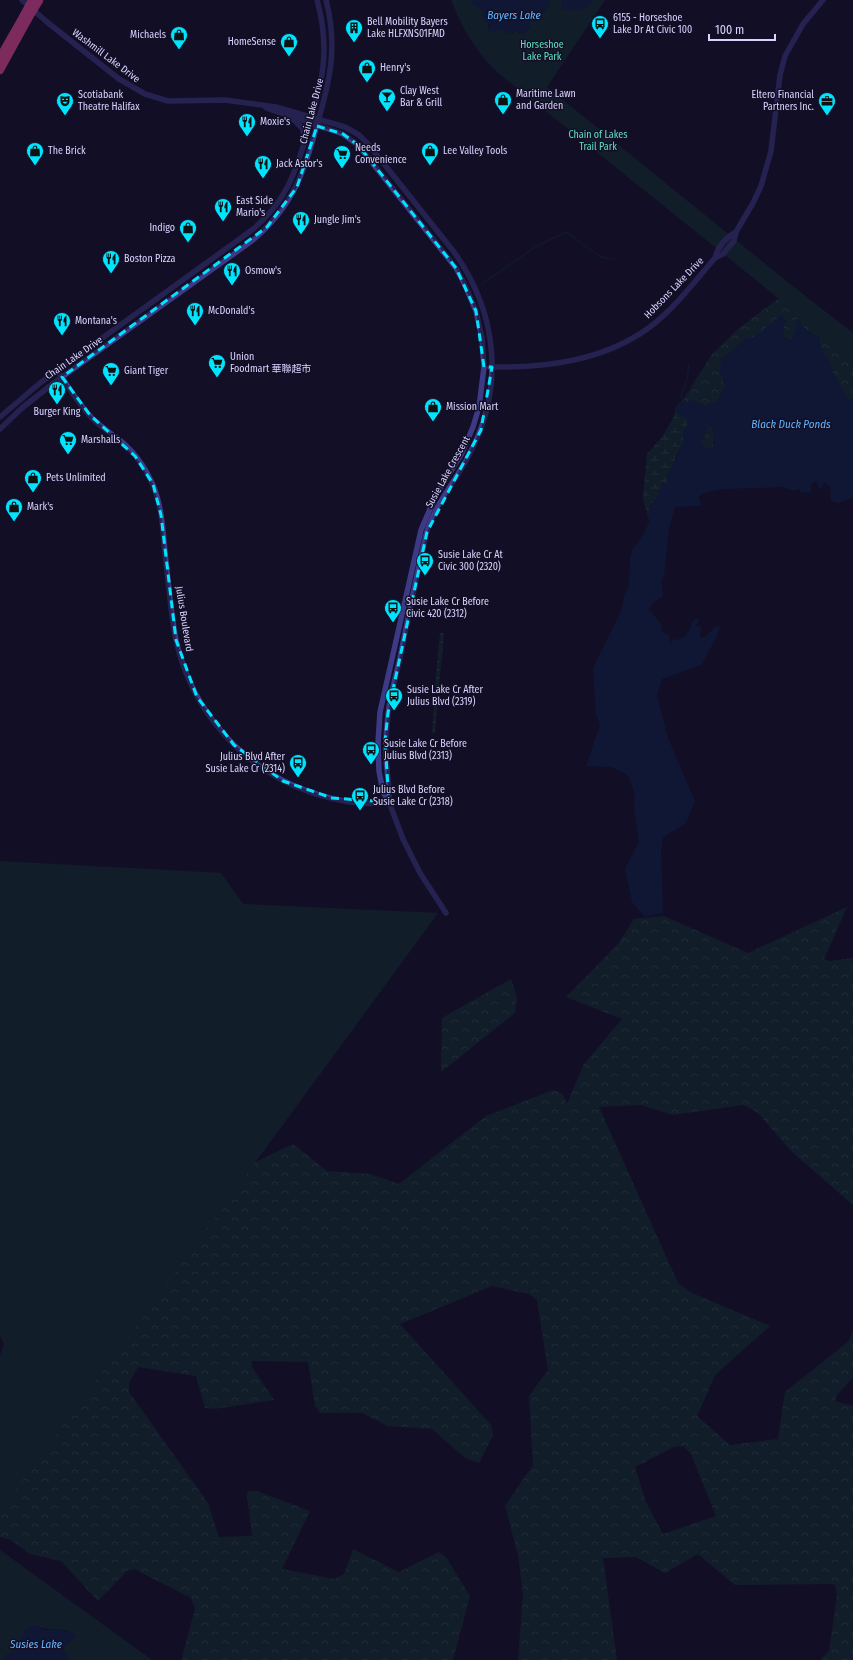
<svg xmlns="http://www.w3.org/2000/svg" width="853" height="1660" viewBox="0 0 853 1660" font-family="'Fira Sans Condensed','Noto Sans SC',sans-serif">
  <defs>
    <pattern id="grass-dots" width="8" height="8" patternUnits="userSpaceOnUse"><rect width="8" height="8" fill="#12302f"/><path d="M2 2h.1M6 6h.1" fill="none" stroke="#344d4e" stroke-width="1.8" stroke-linecap="round"/></pattern>
    <pattern id="forest-crowns" width="20" height="18" patternUnits="userSpaceOnUse"><rect width="20" height="18" fill="#12302f"/><path d="M2 6a3 3 0 1 1 6 0M12 15a3 3 0 1 1 6 0" fill="none" stroke="#344d4e"/></pattern>
    <pattern id="wetland-marsh" width="20" height="14" patternUnits="userSpaceOnUse"><rect width="20" height="14" fill="#12302f"/><path d="M1 5h8M5 5V1M11 12h8M15 12V8" fill="none" stroke="#344d4e"/></pattern>
  </defs>
  <rect width="100%" height="100%" fill="#130f26"/>
  <g fill="url(#grass-dots)">
    <path d="M440 633H444L439 686H435Z"/>
    <path d="M435 698H438L435 733H432Z"/>
  </g>
  <g fill="url(#forest-crowns)" fill-rule="evenodd">
    <path d="M779 298 853 355V399H849L840 388 841 386 834 376 829 360 824 355 820 344 819 337 808 332 801 325 797 328 791 342 784 337V325L766 327V330L752 338H746L738 346 721 360 723 375 726 384 717 402 709 404 706 407 699 404 681 403 712 354 738 329Z"/>
    <path d="M706 425 712 427 714 438 713 447 708 449 700 444 707 430Z"/>
    <path d="M847 907 824 959 829 961 853 958V1205L791 1151 757 1112 743 1105 673 1115 641 1105 599 1107 678 1283 692 1293 770 1326 715 1375 697 1416 730 1445 778 1439 785 1392 849 1341 853 1329V1377L837 1395 835 1401 853 1406V1660H820L829 1651 837 1595 835 1585 831 1584 735 1585 698 1554 665 1573 636 1557 603 1558 617 1660H518L523 1594 518 1555 505 1506 533 1465 529 1396 548 1370 537 1300 529 1294 492 1286 400 1324 491 1425 493 1435 479 1463 465 1458 432 1429 388 1426 362 1413H320L315 1406 308 1362 252 1361V1367L274 1400 214 1409 205 1408 196 1376 138 1367 129 1383V1392L208 1503 219 1537 252 1536 247 1495 248 1491H257L310 1511 282 1569 335 1579 344 1574 353 1549 399 1572 439 1552 446 1557 470 1596 453 1660H182V1657L195 1609 191 1598 134 1569 127 1571 98 1601 61 1561 30 1554 11 1540 0 1537V1423L10 1421 0 1240 222 1178 293 1144 327 1171 370 1174 399 1184 486 1116 553 1090 562 1093 567 1104 584 1064 622 1019 566 997 618 944 634 919 664 916 748 953ZM684 1446 691 1454 716 1516 663 1534 646 1502 635 1467 674 1447Z"/>
    <path d="M511 979 517 997 515 1013 441 1072 442 1018Z"/>
  </g>
  <path fill="url(#wetland-marsh)" d="M675 409 680 415 689 419 687 422V428L683 432 684 443 676 456 667 486 662 482C660 493 656 499 649 507V520L643 499 647 454 662 437 675 415Z"/>
  <g fill="#12302f">
    <path d="M451 0H471L473 4 483 11V20L488 23V30L491 31 504 29 512 33 517 31 520 34 525 33 531 27 528 25 530 20C541 21 546 9 549 0H605L547 87 785 280 853 333V358L497 72C476 52 462 28 451 0Z"/>
    <path d="M0 861 221 873 243 904 438 913 0 1511V1356L4 1344 0 1336Z"/>
    <path d="M0 1550 152 1660H69C56 1642 72 1646 75 1635 65 1626 49 1632 37 1626L25 1630 21 1640 16 1644 15 1651 5 1656 4 1660H0Z"/>
  </g>
  <g fill="#0c2248" fill-rule="evenodd">
    <path d="M471 0H549L551 3 537 21 535 22 532 19 530 20 528 25 531 27 525 33 520 34 517 31 507 33 504 29 495 32 488 30 489 24 483 20V11L476 7Z"/>
    <path d="M561 0H593C590 13 572 10 561 10Z"/>
    <path d="M780 315 787 321 784 325V337L790 342 797 328 796 325 797 319 800 320C802 329 810 333 819 337L820 344 824 355 829 360 834 376 841 386 840 388 849 399H853V497L839 503 831 501 830 487 824 482 822 488H818L817 482 815 481 811 485V493L800 492 799 489 794 491 784 487 724 489 703 493 699 497 701 506 675 507 669 528 664 576 661 581 663 596 653 603 649 609 662 625 661 630 670 637 669 643 670 644 674 639 677 640 686 636 695 618 699 619 696 626H701L700 637H705L715 627H720L716 638 701 665 662 679 657 695 668 738 695 801 686 823 663 837 661 851 663 913 645 917 632 902 625 869 639 842 634 807 635 795 629 777 623 772 610 767 586 766 600 725 596 714 593 668 621 612 625 593 629 586 630 560 633 548 639 542 649 523V507C656 499 660 493 662 482L667 485V476L684 443 683 432 687 428V422L689 419 680 415 675 409 679 402 684 403 692 400 706 407 709 404 717 402 726 384 723 383V376L720 375 721 360 738 346 746 338H752L765 330 766 326 771 325ZM706 426 712 427 714 438 713 447 708 449 700 444 707 430Z"/>
    <path d="M30 1626H37L44 1630 55 1629 74 1633 76 1636C68 1646 57 1644 69 1660H4L5 1656 15 1651 14 1647 21 1640 25 1630Z"/>
  </g>
  <g fill="none" stroke-linecap="round" stroke-linejoin="round">
    <g stroke="#0c2248" stroke-width="1.5">
      <path d="M483 283 537 246 566 232 599 256 605 258 614 259"/>
      <path d="M685 402 681 396 687 380 689 363"/>
    </g>
    <g stroke="#3d3a85" stroke-width="5.5">
      <path d="M22 0 47 22 119 79 145 94 168 101 225 100 276 107 345 127 359 135 369 145 454 252C498 314 505 388 469 455 456 481 434 505 426 535 417 574 409 613 401 653 397 674 390 694 388 715 386 733 385 751 387 769 388 781 390 791 389 802"/>
      <path d="M266 108 343 134 358 145 456 268 464 283 476 311 482 338 484 367 479 407 473 427 462 453 436 495 421 530 380 712 378 743 379 771 383 792 389 802 403 839 420 873 446 913"/>
      <path d="M293 119 302 128 305 137"/>
      <path d="M715 258C718 246 725 238 736 232"/>
      <path d="M490 367C545 368 604 361 650 327 675 308 695 281 715 258L723 254 734 241 736 232 753 203 761 186 771 151 780 75 785 56 803 24 823 0"/>
      <path d="M57 371C69 387 79 405 93 419 100 426 109 432 117 438 133 450 145 467 153 485 163 509 163 536 166 562 169 588 171 615 176 640 189 700 228 751 282 780 311 795 356 808 389 802"/>
      <path d="M0 417 40 383 252 230C287 201 295 173 308 131 322 83 331 50 317 0"/>
      <path d="M0 429 22 408 55 382 253 240C293 206 304 173 317 125 330 81 338 46 326 0"/>
    </g>
    <g stroke="#ff4fa3" stroke-width="8">
      <path d="M0 57 24 15"/>
      <path d="M0 70 28 19"/>
    </g>
    <g stroke="#ff4fa3" stroke-width="8">
      <path d="M24 15 32 0"/>
      <path d="M28 19 39 1"/>
    </g>
  </g>
  <path d="M0 0H853V1660H0ZM317 126 343 134 358 145 456 268 476 311 484 367H492L481 430 427 532 388 713 385 741 389 802 332 798 283 781 234 745 197 697 176 640 161 515 153 484 135 456 90 415 62 377 267 227 297 187Z" fill="#130f26" fill-opacity=".55" fill-rule="evenodd"/>
  <path fill="none" stroke="#00e5ff" stroke-width="3" stroke-dasharray="8 5" stroke-linejoin="round" d="M317 126 343 134 358 145 456 268 476 311 484 367H492L481 430 427 532 388 713 385 741 389 802 332 798 283 781 234 745 197 697 176 640 161 515 153 484 135 456 90 415 62 377 267 227 297 187Z"/>
  <defs>
    <symbol id="bus-pin" viewBox="-11 -11 22 30"><path d="M0 17L-7.5 6A9.5 9.5 0 1 1 7.5 6Z" fill="#00e5ff" stroke="#130f26"/><path d="M-5-6H5V4H4V6H2V4H-2V6H-4V4H-5ZM-3.5-4V0h7V-4ZM-3.5 1.2v1.5H-2V1.2ZM2 1.2v1.5H3.5V1.2Z" fill="#111"/></symbol>
    <symbol id="building-pin" viewBox="-11 -11 22 30"><path d="M0 17L-7.5 6A9.5 9.5 0 1 1 7.5 6Z" fill="#00e5ff" stroke="#130f26"/><path d="M-4-6H4V6H1V3H-1V6H-4ZM-2.5-4.3h1.7v1.8h-1.7ZM.8-4.3h1.7v1.8H.8ZM-2.5-1h1.7V.8h-1.7ZM.8-1h1.7V.8H.8Z" fill="#111"/></symbol>
    <symbol id="shop-pin" viewBox="-11 -11 22 30"><path d="M0 17L-7.5 6A9.5 9.5 0 1 1 7.5 6Z" fill="#00e5ff" stroke="#130f26"/><path d="M-5-2.5h2.3a2.7 3.5 0 0 1 5.4 0H5L5.5 6h-11ZM-1.5-2.5h3a1.5 2.3 0 0 0-3 0Z" fill="#111"/></symbol>
    <symbol id="bar-pin" viewBox="-11 -11 22 30"><path d="M0 17L-7.5 6A9.5 9.5 0 1 1 7.5 6Z" fill="#00e5ff" stroke="#130f26"/><path d="M-6-5H6L.8 .8V4.5H3.5V6h-7V4.5H-.8V.8Z" fill="#111"/></symbol>
    <symbol id="theatre-pin" viewBox="-11 -11 22 30"><path d="M0 17L-7.5 6A9.5 9.5 0 1 1 7.5 6Z" fill="#00e5ff" stroke="#130f26"/><path d="M-5-5.5Q0-4 5-5.5V0Q5 5 0 6Q-5 5-5 0ZM-3.3-2.5H-1v1.5H-3.3ZM1-2.5H3.3v1.5H1ZM-2.8 1Q0 5.5 2.8 1Z" fill="#111"/></symbol>
    <symbol id="office-pin" viewBox="-11 -11 22 30"><path d="M0 17L-7.5 6A9.5 9.5 0 1 1 7.5 6Z" fill="#00e5ff" stroke="#130f26"/><path d="M-6-3h4V-5.5h4V-3h4V5H-6ZM-1-4.5V-3h2v-1.5ZM-6 0V1H6V0Z" fill="#111"/></symbol>
    <symbol id="restaurant-pin" viewBox="-11 -11 22 30"><path d="M0 17L-7.5 6A9.5 9.5 0 1 1 7.5 6Z" fill="#00e5ff" stroke="#130f26"/><path d="M-5-6h1v4h1v-4h1v4h1v-4h1v5L-1.5 .5V6h-2V.5L-5-1ZM5-6V6H3V1.5H1.5Q1.5-4 5-6Z" fill="#111"/></symbol>
    <symbol id="supermarket-pin" viewBox="-11 -11 22 30"><path d="M0 17L-7.5 6A9.5 9.5 0 1 1 7.5 6Z" fill="#00e5ff" stroke="#130f26"/><path d="M-6-5.5h2.5l.6 2H6L4.5 2H-2.5L-4.4-4H-6ZM-1.5 3.2a1.3 1.3 0 1 0 .1 0ZM3 3.2a1.3 1.3 0 1 0 .1 0Z" fill="#111"/></symbol>
  </defs>
  <g fill-rule="evenodd">
    <use href="#bus-pin" x="590" y="14" width="20" height="27"/>
    <use href="#building-pin" x="344" y="18" width="20" height="27"/>
    <use href="#shop-pin" x="169" y="25" width="20" height="27"/>
    <use href="#shop-pin" x="279" y="32" width="20" height="27"/>
    <use href="#shop-pin" x="357" y="58" width="20" height="27"/>
    <use href="#bar-pin" x="377" y="87" width="20" height="27"/>
    <use href="#shop-pin" x="493" y="90" width="20" height="27"/>
    <use href="#theatre-pin" x="55" y="91" width="20" height="27"/>
    <use href="#office-pin" x="817" y="91" width="20" height="27"/>
    <use href="#restaurant-pin" x="237" y="112" width="20" height="27"/>
    <use href="#shop-pin" x="25" y="141" width="20" height="27"/>
    <use href="#shop-pin" x="420" y="141" width="20" height="27"/>
    <use href="#supermarket-pin" x="332" y="144" width="20" height="27"/>
    <use href="#restaurant-pin" x="253" y="154" width="20" height="27"/>
    <use href="#restaurant-pin" x="213" y="197" width="20" height="27"/>
    <use href="#restaurant-pin" x="291" y="210" width="20" height="27"/>
    <use href="#shop-pin" x="178" y="218" width="20" height="27"/>
    <use href="#restaurant-pin" x="101" y="249" width="20" height="27"/>
    <use href="#restaurant-pin" x="222" y="261" width="20" height="27"/>
    <use href="#restaurant-pin" x="185" y="301" width="20" height="27"/>
    <use href="#restaurant-pin" x="52" y="311" width="20" height="27"/>
    <use href="#supermarket-pin" x="207" y="353" width="20" height="27"/>
    <use href="#supermarket-pin" x="101" y="361" width="20" height="27"/>
    <use href="#restaurant-pin" x="47" y="380" width="20" height="27"/>
    <use href="#shop-pin" x="423" y="397" width="20" height="27"/>
    <use href="#supermarket-pin" x="58" y="430" width="20" height="27"/>
    <use href="#shop-pin" x="23" y="468" width="20" height="27"/>
    <use href="#shop-pin" x="4" y="497" width="20" height="27"/>
    <use href="#bus-pin" x="415" y="551" width="20" height="27"/>
    <use href="#bus-pin" x="383" y="598" width="20" height="27"/>
    <use href="#bus-pin" x="384" y="686" width="20" height="27"/>
    <use href="#bus-pin" x="361" y="740" width="20" height="27"/>
    <use href="#bus-pin" x="288" y="753" width="20" height="27"/>
    <use href="#bus-pin" x="350" y="786" width="20" height="27"/>
  </g>
  <g text-anchor="middle" dominant-baseline="central" stroke-width="3" stroke-linejoin="round" paint-order="stroke">
    <g font-size="10" fill="#d9d4ff" stroke="#130f26" text-anchor="start">
      <text x="613" y="18">6155 - Horseshoe<tspan x="613" dy="12">Lake Dr At Civic 100</tspan></text>
      <text x="367" y="22">Bell Mobility Bayers<tspan x="367" dy="12">Lake HLFXNS01FMD</tspan></text>
      <text x="166" y="35" text-anchor="end">Michaels</text>
      <text x="276" y="42" text-anchor="end">HomeSense</text>
      <text x="380" y="68">Henry's</text>
      <text x="400" y="91">Clay West<tspan x="400" dy="12">Bar &amp; Grill</tspan></text>
      <text x="516" y="94">Maritime Lawn<tspan x="516" dy="12">and Garden</tspan></text>
      <text x="78" y="95">Scotiabank<tspan x="78" dy="12">Theatre Halifax</tspan></text>
      <text x="814" y="95" text-anchor="end">Eltero Financial<tspan x="814" dy="12">Partners Inc.</tspan></text>
      <text x="260" y="122">Moxie's</text>
      <text x="355" y="148">Needs<tspan x="355" dy="12">Convenience</tspan></text>
      <text x="48" y="151">The Brick</text>
      <text x="443" y="151">Lee Valley Tools</text>
      <text x="276" y="164">Jack Astor's</text>
      <text x="236" y="201">East Side<tspan x="236" dy="12">Mario's</tspan></text>
      <text x="314" y="220">Jungle Jim's</text>
      <text x="175" y="228" text-anchor="end">Indigo</text>
      <text x="124" y="259">Boston Pizza</text>
      <text x="245" y="271">Osmow's</text>
      <text x="208" y="311">McDonald's</text>
      <text x="75" y="321">Montana's</text>
      <text x="230" y="357">Union<tspan x="230" dy="12">Foodmart 華聯超市</tspan></text>
      <text x="124" y="371">Giant Tiger</text>
      <text x="446" y="407">Mission Mart</text>
      <text x="57" y="412" text-anchor="middle">Burger King</text>
      <text x="81" y="440">Marshalls</text>
      <text x="46" y="478">Pets Unlimited</text>
      <text x="27" y="507">Mark's</text>
      <text x="438" y="555">Susie Lake Cr At<tspan x="438" dy="12">Civic 300 (2320)</tspan></text>
      <text x="406" y="602">Susie Lake Cr Before<tspan x="406" dy="12">Civic 420 (2312)</tspan></text>
      <text x="407" y="690">Susie Lake Cr After<tspan x="407" dy="12">Julius Blvd (2319)</tspan></text>
      <text x="384" y="744">Susie Lake Cr Before<tspan x="384" dy="12">Julius Blvd (2313)</tspan></text>
      <text x="285" y="757" text-anchor="end">Julius Blvd After<tspan x="285" dy="12">Susie Lake Cr (2314)</tspan></text>
      <text x="373" y="790">Julius Blvd Before<tspan x="373" dy="12">Susie Lake Cr (2318)</tspan></text>
    </g>
    <g font-size="10" fill="#5fe0c0" stroke="#130f26">
      <text x="542" y="45">Horseshoe<tspan x="542" dy="12">Lake Park</tspan></text>
      <text x="598" y="135">Chain of Lakes<tspan x="598" dy="12">Trail Park</tspan></text>
    </g>
    <g font-size="10" fill="#d9d4ff" stroke="#130f26">
      <text transform="translate(106 56) rotate(37)">Washmill Lake Drive</text>
      <text transform="translate(312 111) rotate(-75)">Chain Lake Drive</text>
      <text transform="translate(674 288) rotate(-46)">Hobsons Lake Drive</text>
      <text transform="translate(74 358) rotate(-35)">Chain Lake Drive</text>
      <text transform="translate(448 472) rotate(-61)">Susie Lake Crescent</text>
      <text transform="translate(184 619) rotate(81)">Julius Boulevard</text>
    </g>
    <g font-size="11" font-style="italic" fill="#62b6ff" stroke="#130f26">
      <text x="514" y="15">Bayers Lake</text>
      <text x="791" y="424">Black Duck Ponds</text>
      <text x="36" y="1644">Susies Lake</text>
    </g>
  </g>
  <path d="M709 34v6h66v-6" fill="none" stroke="#d9d4ff" stroke-width="2"/>
  <text x="715" y="34" font-size="12" fill="#d9d4ff" stroke="#130f26" stroke-width="3" paint-order="stroke">100 m</text>
</svg>
